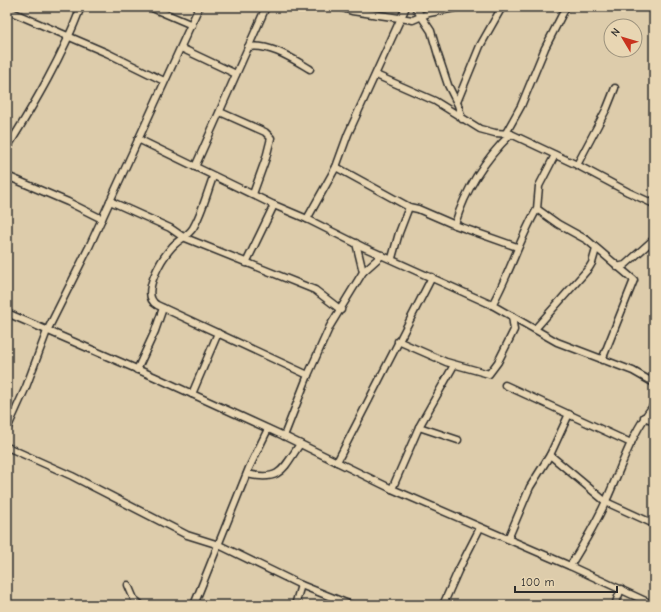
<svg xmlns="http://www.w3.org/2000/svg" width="661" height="612" viewBox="0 0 661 612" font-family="'Comic Neue',sans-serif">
  <rect width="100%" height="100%" fill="#ddccab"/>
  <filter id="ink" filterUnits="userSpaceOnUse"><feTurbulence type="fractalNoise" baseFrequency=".025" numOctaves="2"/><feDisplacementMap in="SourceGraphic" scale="8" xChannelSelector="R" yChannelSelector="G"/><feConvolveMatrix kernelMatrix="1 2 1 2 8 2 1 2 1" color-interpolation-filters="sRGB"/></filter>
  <g filter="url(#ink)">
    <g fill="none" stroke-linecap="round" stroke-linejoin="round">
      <defs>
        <g id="street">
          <path d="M150 7 192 25"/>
          <path d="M340 7 352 11 413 20 429 13 460 7"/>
          <path d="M415 7 431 31 438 55 448 85 458 105 462 119"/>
          <path d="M7 10 107 53 164 81"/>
          <path d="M248 47C269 43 293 59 310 69"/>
          <path d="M181 48 236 74"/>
          <path d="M376 75 435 101 480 129 495 133 511 134 577 165 628 192 654 204"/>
          <path d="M457 102 480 46 502 7"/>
          <path d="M220 112 265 132 271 138 266 158 253 194"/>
          <path d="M506 133 521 106 545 48 566 7"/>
          <path d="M138 139 274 205 307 219 363 247 492 305 557 342 633 371 654 383"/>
          <path d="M7 148C35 103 62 57 81 7"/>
          <path d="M555 155 539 186 537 209 558 224 587 240 634 280 602 360"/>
          <path d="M577 165 607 108 615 88"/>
          <path d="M195 167 266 7"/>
          <path d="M336 167 409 207 418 209 455 225 517 247"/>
          <path d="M7 176 68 202 102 219"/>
          <path d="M213 177C207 193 202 213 193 228 188 236 178 240 172 247 162 258 139 295 157 305L308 375"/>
          <path d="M110 201 170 228 183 237 315 290 341 310"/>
          <path d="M307 219 336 167 348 134 406 7"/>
          <path d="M455 224C466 188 484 160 511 134"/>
          <path d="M356 243 363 272"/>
          <path d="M392 258 399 233 409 207"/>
          <path d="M246 263 274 205"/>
          <path d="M617 267 625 265 654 239"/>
          <path d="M492 305C510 273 519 240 537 209"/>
          <path d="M7 313 155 377 284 436 392 489 570 566 654 605"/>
          <path d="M535 329 589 268 592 263 596 249"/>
          <path d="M398 341 446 362 489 374 498 362 514 330 512 316"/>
          <path d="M137 370 155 331 163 308"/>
          <path d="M505 385 631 443"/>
          <path d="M192 394 218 333"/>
          <path d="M644 417 654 421"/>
          <path d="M419 427 458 440"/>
          <path d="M7 429 26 387 47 331 89 247 199 7"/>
          <path d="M284 436 308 375 330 326 363 272 382 255"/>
          <path d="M7 447 72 476 187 535 219 545 301 585 351 605"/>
          <path d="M550 455 606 502 654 524"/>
          <path d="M337 462 432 277"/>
          <path d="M247 474C281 482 283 469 300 444"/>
          <path d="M392 489 419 427 454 365"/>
          <path d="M508 539 530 487 550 455 569 414"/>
          <path d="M570 566C583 545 596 523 606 501 621 469 631 433 654 405"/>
          <path d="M128 585 134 599 141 605"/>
          <path d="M194 605 249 468 268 429"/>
          <path d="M295 605 301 585"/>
          <path d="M443 605 458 571 480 528"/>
          <path d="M615 605 621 589"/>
        </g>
      </defs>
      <use href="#street" stroke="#2b2b2b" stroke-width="9"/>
      <use href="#street" stroke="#e8d6b3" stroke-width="6"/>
    </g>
  </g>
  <rect width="661" height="612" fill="none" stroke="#e8d6b3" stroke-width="24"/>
  <rect x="12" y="12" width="637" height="588" fill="none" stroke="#2b2b2b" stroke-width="1.5" filter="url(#ink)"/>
  <g transform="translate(623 38) rotate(308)"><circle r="19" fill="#e8d6b3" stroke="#9c927d"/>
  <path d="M0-3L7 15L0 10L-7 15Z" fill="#c8321e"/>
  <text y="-6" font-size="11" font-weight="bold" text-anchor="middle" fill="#2b2b2b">N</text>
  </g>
  <path d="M515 586v6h102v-6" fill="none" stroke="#2b2b2b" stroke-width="2"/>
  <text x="521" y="586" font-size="12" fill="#2b2b2b" stroke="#e8d6b3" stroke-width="3" paint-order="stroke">100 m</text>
</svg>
